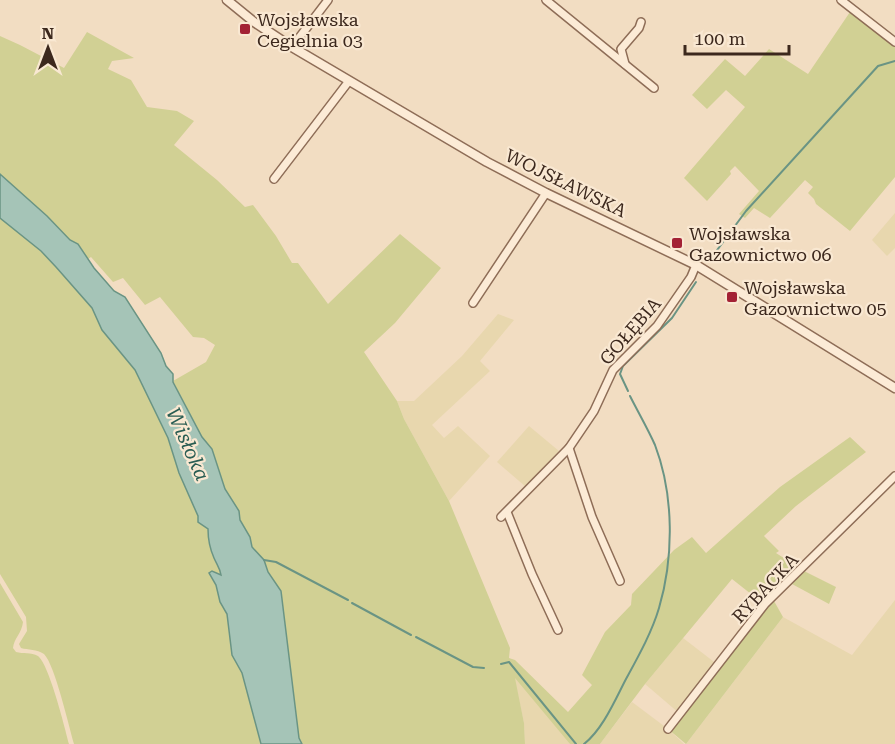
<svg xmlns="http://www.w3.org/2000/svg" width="895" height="744" viewBox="0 0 895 744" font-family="'Roboto Serif',serif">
  <rect width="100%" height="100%" fill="#f2ddc2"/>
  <g fill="#e8d7ae">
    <path d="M895 213V248L887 256 872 240Z"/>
    <path d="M498 314 514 320 480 361 490 371 432 425 444 438 458 426 490 456 449 501 404 419 397 401H414L462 356Z"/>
    <path d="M529 426 559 451 526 487 497 462Z"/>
    <path d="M895 600V744H686L783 617 852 655Z"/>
    <path d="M683 638 718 665 679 713 645 684Z"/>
    <path d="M514 676 567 738 570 744H525L524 723Z"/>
    <path d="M632 702 668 729 684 744H600Z"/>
  </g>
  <g fill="#d1d094">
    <path d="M850 12 895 46V177L850 231 816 204 814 199 808 193 813 187 805 180 770 218 754 208 745 218 739 214 759 191 735 166 730 171 731 174 707 201 684 178 745 107 726 90 707 109 692 95 725 59 745 76 769 49 808 74Z"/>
    <path d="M87 32 134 58 112 61 108 69 131 80 147 107 177 111 194 121 174 145 217 180 245 207 253 205 276 236 292 263H298L328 304 400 234 441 268 395 323 364 352 397 401 404 419 449 501 510 648 509 658 515 660 568 712 592 685 582 675 605 632 631 605 632 594 674 550 692 537 706 553 780 487 850 437 866 452 796 506 764 536 779 551 776 553 804 571 836 587 829 604 792 584 774 601 783 617 686 744 668 729 765 605 732 579 645 684 600 744H570L515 678 524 723 525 744H302L299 738 281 591 268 572 264 560 252 547 250 537 240 520 239 511 225 489 212 449 202 437 173 381 206 362 215 345 204 338 193 337 160 297 145 305 123 278 113 282 91 257 88 259 78 244 70 240 47 216 0 174V36L20 45 64 68Z"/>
    <path d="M0 218 41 250 56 267 92 308 102 330 135 370 168 438 179 473 198 516 208 529 209 543 214 558 220 566 221 576 213 581 216 585 220 602 227 614 232 655 242 673 261 744H74C69 727 55 665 44 654 37 649 28 650 21 648L19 644 27 631 26 617 0 574Z"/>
    <path d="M0 583 23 622C22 633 14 638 13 648L16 652C23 654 31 652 38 656 49 664 65 728 69 744H0Z"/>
  </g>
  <path fill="#a5c4b7" stroke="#6a9484" stroke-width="1.5" d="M0 174 47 216 70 240 78 244 94 268 114 291 125 297 161 353 166 366 173 374V382L202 437 212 449 225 489 239 511 240 520 250 537 252 547 264 560 268 572 281 591 299 738 302 744H261L242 673 232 655 227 614 220 602 216 585 209 573 212 571 221 575C220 568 217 565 214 558 210 549 208 538 208 529L198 522V516L179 473 168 438 135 370 102 330 92 308 56 267 41 251 0 218Z"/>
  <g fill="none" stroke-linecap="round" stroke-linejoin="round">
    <g stroke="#6a9484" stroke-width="2">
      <path d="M709 261 746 211 878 66 895 61"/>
      <path d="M628 391 620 374 623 366 672 318 696 282"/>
      <path d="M264 560 276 562 348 600"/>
      <path d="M352 603 411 635"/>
      <path d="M416 637 473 667 484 668"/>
      <path d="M501 664 509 662 576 744"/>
      <path d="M584 744C603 729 615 700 626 679 638 657 652 632 659 608 674 557 674 495 655 445 648 429 638 412 630 396"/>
    </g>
    <defs>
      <g id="minor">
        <path d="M546 0 654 88"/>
        <path d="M841 0 895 42"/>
        <path d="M292 47 328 0"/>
        <path d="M625 64 621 49 639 28 641 22"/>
        <path d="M274 179 349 81"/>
        <path d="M473 303 546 193"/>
        <path d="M569 448 592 517 620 581"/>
        <path d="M507 512 532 574 558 630"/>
        <path d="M501 517 569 448 594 411 613 370 657 326 691 277 696 265"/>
        <path d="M668 729 765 604 895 476"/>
      </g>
      <path id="tertiary" d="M227 0 254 22 292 47 487 162 546 193 696 265 895 388"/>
    </defs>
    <use href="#minor" stroke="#8e6d57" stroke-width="10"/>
    <use href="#tertiary" stroke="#8e6d57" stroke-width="11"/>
    <use href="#minor" stroke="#fcebd6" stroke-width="7"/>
    <use href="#tertiary" stroke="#fcebd6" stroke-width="8"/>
  </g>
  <g fill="#a32134" stroke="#f9e8d2" stroke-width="2">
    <rect x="239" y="23" width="12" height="12" rx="3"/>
    <rect x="671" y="237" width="12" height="12" rx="3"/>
    <rect x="726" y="291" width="12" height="12" rx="3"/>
  </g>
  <g text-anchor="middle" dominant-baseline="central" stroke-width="4.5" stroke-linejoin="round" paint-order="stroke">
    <g font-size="18" fill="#3c281d" stroke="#f9e8d2" text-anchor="start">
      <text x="257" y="19">Wojsławska<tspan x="257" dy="21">Cegielnia 03</tspan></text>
      <text x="689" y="233">Wojsławska<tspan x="689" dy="21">Gazownictwo 06</tspan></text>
      <text x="744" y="287">Wojsławska<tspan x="744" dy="21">Gazownictwo 05</tspan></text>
    </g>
    <g font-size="18" fill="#3c281d" stroke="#f9e8d2">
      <text transform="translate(566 183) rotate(26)">WOJSŁAWSKA</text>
      <text transform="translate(630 331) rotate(-49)">GOŁĘBIA</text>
      <text transform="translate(765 588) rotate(-47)">RYBACKA</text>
    </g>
    <g font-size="20" font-style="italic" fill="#2a5d53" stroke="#f9e8d2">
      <text transform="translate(188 444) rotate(66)">Wisłoka</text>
    </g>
  </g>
  <g transform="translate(48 48)" stroke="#f9e8d2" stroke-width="4.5" paint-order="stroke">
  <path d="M0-4.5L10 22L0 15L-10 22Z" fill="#3c281d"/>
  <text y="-9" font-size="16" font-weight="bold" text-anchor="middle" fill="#3c281d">N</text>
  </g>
  <path d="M685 45v9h104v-9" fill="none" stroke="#3c281d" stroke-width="3"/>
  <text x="694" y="45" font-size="18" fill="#3c281d" stroke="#f9e8d2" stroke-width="4.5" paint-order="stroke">100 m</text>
</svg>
